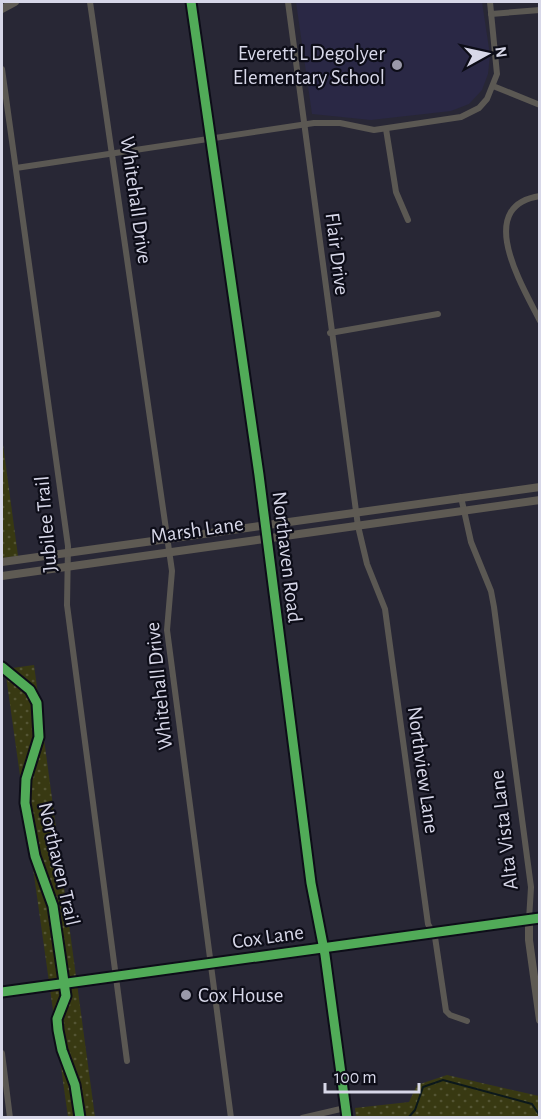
<svg xmlns="http://www.w3.org/2000/svg" width="541" height="1119" viewBox="0 0 541 1119" font-family="'Alegreya Sans',sans-serif">
  <defs>
    <pattern id="grass-dots" width="8" height="8" patternUnits="userSpaceOnUse" patternTransform="scale(1.5)"><rect width="8" height="8" fill="#383912"/><path d="M2 2h.1M6 6h.1" fill="none" stroke="#545534" stroke-width="1.8" stroke-linecap="round"/></pattern>
  </defs>
  <rect width="100%" height="100%" fill="#282735"/>
  <path fill="#2a2845" d="M296 2H482L490 55 488 74 482 90 469 104 451 111 371 120 312 114Z"/>
  <g fill="url(#grass-dots)">
    <path d="M2 437 18 556 2 558Z"/>
    <path d="M34 665 95 1117H68L5 669Z"/>
    <path d="M447 1075 539 1096V1117H356L355 1108 409 1102 417 1085Z"/>
  </g>
  <g fill="none" stroke-linecap="round" stroke-linejoin="round">
    <path stroke="#0c181b" stroke-width="2" d="M408 1118 415 1110 423 1087 443 1080 532 1104 540 1116"/>
    <g stroke="#5b5853" stroke-width="6">
      <path d="M90 2 172 571 167 630 231 1118"/>
      <path d="M288 2 358 526 367 564 385 609 428 924 435 937 446 1011 450 1015 467 1021"/>
      <path d="M491 14 540 10"/>
      <path d="M2 69 68 546 67 605 127 1061"/>
      <path d="M493 86 540 105"/>
      <path d="M386 129 396 192 408 220"/>
      <path d="M16 168 314 123H340L374 130 461 117 479 108 487 99 497 74 490 2"/>
      <path d="M540 196C473 206 523 287 540 321"/>
      <path d="M330 333 438 314"/>
      <path d="M461 497 471 542 491 591 494 607 531 887 529 920"/>
      <path d="M2 1053 10 1118"/>
      <path d="M302 1118 345 1108"/>
    </g>
    <g stroke="#5e5a53" stroke-width="8">
      <path d="M191 2 259 475 311 883 325 955 347 1118"/>
      <path d="M2 9 15 2"/>
      <path d="M2 562 540 487"/>
      <path d="M2 576 540 500"/>
      <path d="M529 920V940L540 1020"/>
      <path d="M2 992 540 918"/>
    </g>
    <defs>
      <g id="cycleway">
        <path d="M191 2 259 475 311 883 325 955 347 1118"/>
        <path d="M2 667 30 690 37 703 39 737 26 779 25 803 35 856 53 906 66 996 57 1019 58 1030 62 1050 75 1085 80 1118"/>
        <path d="M2 992 540 918"/>
      </g>
    </defs>
    <use href="#cycleway" stroke="#0d0d18" stroke-width="13"/>
    <use href="#cycleway" stroke="#51ab58" stroke-width="9"/>
  </g>
  <g fill="#9a99a9" stroke="#0d0d18" stroke-width="2">
    <circle cx="397" cy="65" r="6"/>
    <circle cx="186" cy="995" r="6"/>
  </g>
  <g text-anchor="middle" dominant-baseline="central" stroke-width="4.5" stroke-linejoin="round" paint-order="stroke">
    <g font-size="21" fill="#d7d7e8" stroke="#0d0d18" text-anchor="end">
      <text x="385" y="53">Everett L Degolyer<tspan x="385" dy="24">Elementary School</tspan></text>
      <text x="198" y="995" text-anchor="start">Cox House</text>
    </g>
    <g font-size="21" fill="#d7d7e8" stroke="#0d0d18">
      <text transform="translate(136 200) rotate(82)">Whitehall Drive</text>
      <text transform="translate(337 254) rotate(83)">Flair Drive</text>
      <text transform="translate(46 524) rotate(-95)">Jubilee Trail</text>
      <text transform="translate(197 530) rotate(-8)">Marsh Lane</text>
      <text transform="translate(287 557) rotate(83)">Northaven Road</text>
      <text transform="translate(159 686) rotate(-96)">Whitehall Drive</text>
      <text transform="translate(423 770) rotate(82)">Northview Lane</text>
      <text transform="translate(504 830) rotate(-97)">Alta Vista Lane</text>
      <text transform="translate(59 864) rotate(77)">Northaven Trail</text>
      <text transform="translate(268 937) rotate(-8)">Cox Lane</text>
    </g>
  </g>
  <rect width="541" height="1119" fill="none" stroke="#d7d7e8" stroke-width="6"/>
  <g transform="translate(487 54) rotate(82)" stroke="#0d0d18" stroke-width="4.5" paint-order="stroke">
  <path d="M0-4.5L10 22L0 15L-10 22Z" fill="#d7d7e8"/>
  <text y="-9" font-size="16" font-weight="bold" text-anchor="middle" fill="#d7d7e8">N</text>
  </g>
  <path d="M325 1083v9h94v-9" fill="none" stroke="#d7d7e8" stroke-width="3"/>
  <text x="334" y="1083" font-size="18" fill="#d7d7e8" stroke="#0d0d18" stroke-width="4.5" paint-order="stroke">100 m</text>
</svg>
